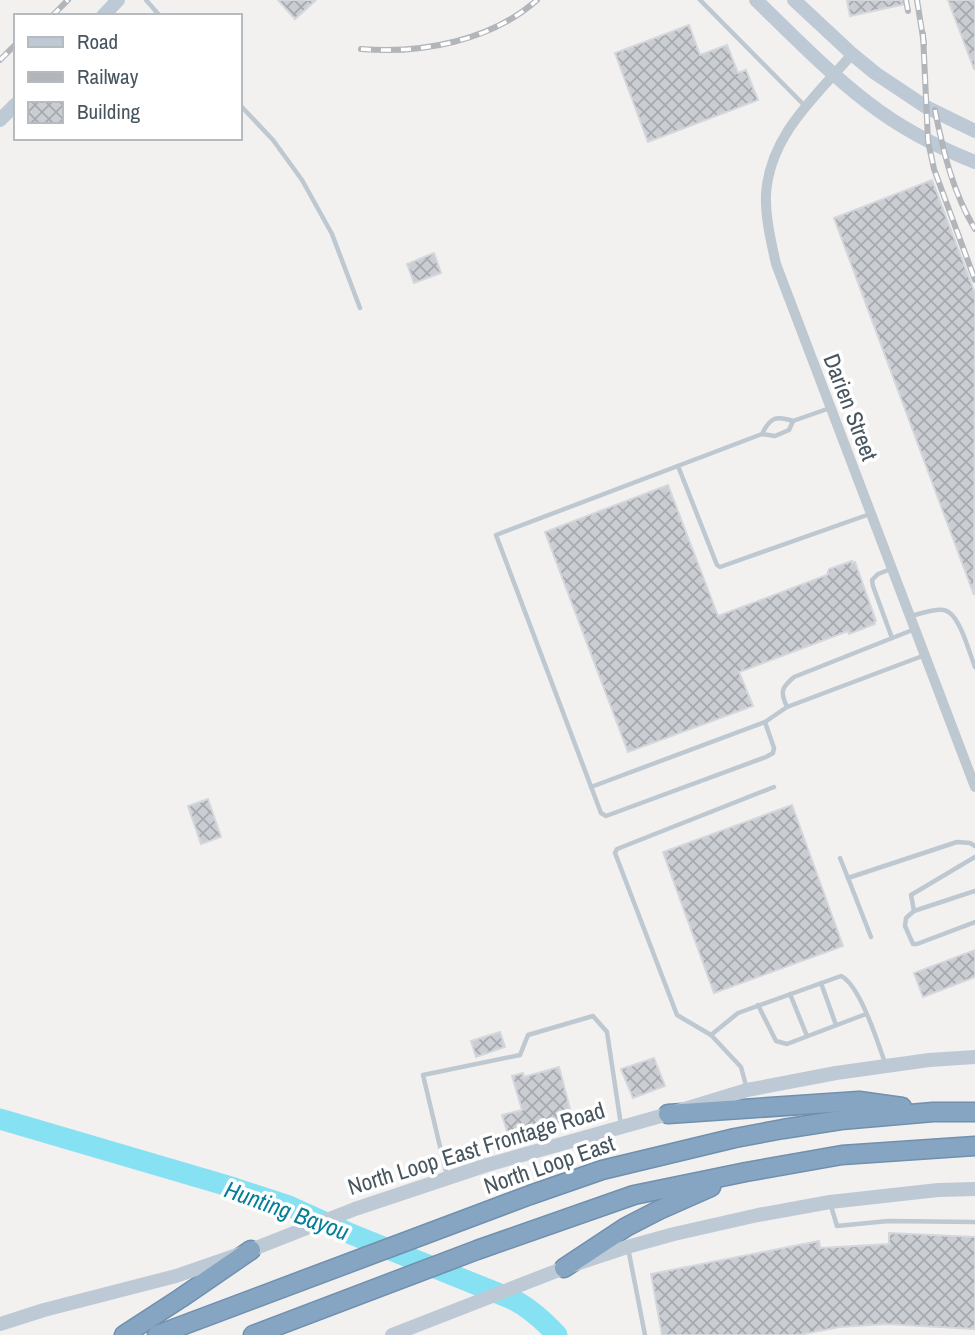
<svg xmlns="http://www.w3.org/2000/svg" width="975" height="1335" viewBox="0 0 975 1335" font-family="'Archivo Narrow',sans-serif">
  <defs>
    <pattern id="building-cross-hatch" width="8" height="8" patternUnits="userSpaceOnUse" patternTransform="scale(1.75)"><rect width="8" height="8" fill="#caced3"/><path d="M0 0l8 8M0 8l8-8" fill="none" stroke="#a6aaae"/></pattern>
  </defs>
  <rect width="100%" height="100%" fill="#f3f0f0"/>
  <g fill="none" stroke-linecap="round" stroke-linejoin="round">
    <path stroke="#86e1f3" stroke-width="21" d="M0 1119 228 1186 289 1206 351 1234 512 1299C530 1308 543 1320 557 1335"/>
  </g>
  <g fill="url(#building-cross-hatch)" stroke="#d4d7dc" stroke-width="2">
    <path d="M278 0H316L295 19Z"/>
    <path d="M847 0H906V4L850 16Z"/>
    <path d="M948 0H975V69H974Z"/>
    <path d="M689 25 700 55 727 45 738 73 746 70 758 100 648 142 615 53Z"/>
    <path d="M932 180 975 293 974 595 834 218Z"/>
    <path d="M434 253 441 273 414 283 407 264Z"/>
    <path d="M668 485 718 616 827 575 829 569 852 561V563L855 562 876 621 874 622 875 624 849 634 848 631 739 672 753 706 628 752 545 532Z"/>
    <path d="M208 799 221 837 201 844 188 806Z"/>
    <path d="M792 805 843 946 714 993 663 852Z"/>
    <path d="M975 950V977L923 997 914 973Z"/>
    <path d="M500 1032 505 1047 476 1057 471 1041Z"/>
    <path d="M654 1058 665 1086 633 1098 621 1069Z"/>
    <path d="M559 1067 573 1120 509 1138 502 1115 522 1110 512 1076 523 1073 524 1077Z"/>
    <path d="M889 1233 975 1237V1329L887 1324 839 1327 799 1335H662L651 1274 819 1241 820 1248 889 1244Z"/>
  </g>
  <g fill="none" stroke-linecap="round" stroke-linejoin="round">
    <defs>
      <g id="highway">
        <path d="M668 1114 859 1101 902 1107"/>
        <path d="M564 1268 626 1227 659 1210 711 1187"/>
        <path d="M124 1335 181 1298 251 1250"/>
        <path d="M157 1335 530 1195 602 1170 735 1138 783 1129 841 1120 933 1112H975"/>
        <path d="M253 1335 477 1250 634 1195 746 1172 842 1155 975 1146"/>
      </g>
    </defs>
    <use href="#highway" stroke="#7090ae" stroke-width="21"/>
    <g stroke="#bdc8d0" stroke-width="4.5">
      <path d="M146 0 160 16"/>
      <path d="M700 0 805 106"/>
      <path d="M240 105 273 140 302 180 332 234 360 308"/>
      <path d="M793 421 789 430 775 436 762 434 496 535 601 813 606 816 766 757 773 753 774 748 765 722 787 707 925 655"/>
      <path d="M762 434C770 418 775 415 793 421L830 408"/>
      <path d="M678 466 717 565 720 567 870 514"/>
      <path d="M891 569 878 574 872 580 873 586 892 638"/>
      <path d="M911 616C920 614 935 608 944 610 960 613 969 653 975 667"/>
      <path d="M787 707C780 692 781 688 794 677L915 629"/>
      <path d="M591 787 765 722"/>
      <path d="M840 858 848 878"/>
      <path d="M975 891 914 911 906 918 905 926 913 944H917L975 922"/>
      <path d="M914 911 911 895 975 857"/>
      <path d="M871 937 848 878 957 842 970 843 975 846"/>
      <path d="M821 983 836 1025"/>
      <path d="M790 994 807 1036"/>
      <path d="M758 1005 776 1041 787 1044 866 1014"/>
      <path d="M711 1035 738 1013 841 976C860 985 878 1043 885 1063"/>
      <path d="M747 1089 741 1067 711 1035 677 1015 615 853 617 849 774 787"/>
      <path d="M447 1176 423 1075 520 1055 528 1035 593 1016 607 1032 621 1125"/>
      <path d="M831 1206 837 1226 888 1221 975 1222"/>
      <path d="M628 1248 645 1335"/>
    </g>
    <path stroke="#bdc8d0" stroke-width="10" d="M852 54C816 97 770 134 766 194 765 217 771 241 776 264L975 787"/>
    <g stroke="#bdcad5" stroke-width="14">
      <path d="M756 0C792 35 827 71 867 102 899 127 937 147 975 162"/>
      <path d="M794 0 852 54 875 73 926 107 975 131"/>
      <path d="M103 16 118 0"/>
      <path d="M0 120 16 104"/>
      <path d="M0 1324 44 1310 176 1276 251 1250 355 1209 487 1165 668 1114 747 1090 836 1073 929 1060 975 1057"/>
      <path d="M392 1335 564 1268 627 1247 674 1234 758 1215 830 1202 938 1190 975 1189"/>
    </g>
    <use href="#highway" stroke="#85a5c2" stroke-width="18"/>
    <defs>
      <g id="rail">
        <path d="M906 0 908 11"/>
        <path d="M917 0 924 44"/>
        <path d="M52 16 68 0"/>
        <path d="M923 34 928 141 934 169 975 280"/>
        <path d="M361 49C421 54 491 41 537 0"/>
        <path d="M0 60 16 44"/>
        <path d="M935 110C943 151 953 193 975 229"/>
      </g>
    </defs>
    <use href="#rail" stroke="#b2b6bb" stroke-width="6"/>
    <use href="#rail" stroke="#fff" stroke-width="3.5" stroke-dasharray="10" stroke-linecap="butt"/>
  </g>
  <g text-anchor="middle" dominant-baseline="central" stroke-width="7" stroke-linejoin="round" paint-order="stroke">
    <g font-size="23" fill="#47555f" stroke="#fff">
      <text transform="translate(851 407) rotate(69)">Darien Street</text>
      <text transform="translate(476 1148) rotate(-17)">North Loop East Frontage Road</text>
      <text transform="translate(549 1164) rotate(-19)">North Loop East</text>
    </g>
    <g font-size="24" font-style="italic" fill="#047f97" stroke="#fff">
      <text transform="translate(287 1210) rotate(20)">Hunting Bayou</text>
    </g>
  </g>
  <rect x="14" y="14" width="228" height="126" fill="#ffffff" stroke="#b5bbbf" stroke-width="2"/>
  <rect x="28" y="37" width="35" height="10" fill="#bdcad5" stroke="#b5bbbf" stroke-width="2"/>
  <text x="77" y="49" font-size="21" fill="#47555f">Road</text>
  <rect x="28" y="72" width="35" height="10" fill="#b2b6bb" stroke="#b5bbbf" stroke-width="2"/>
  <text x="77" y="84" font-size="21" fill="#47555f">Railway</text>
  <rect x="28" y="102" width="35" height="21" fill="url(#building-cross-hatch)" stroke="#b5bbbf" stroke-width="2"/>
  <text x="77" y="119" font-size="21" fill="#47555f">Building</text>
</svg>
